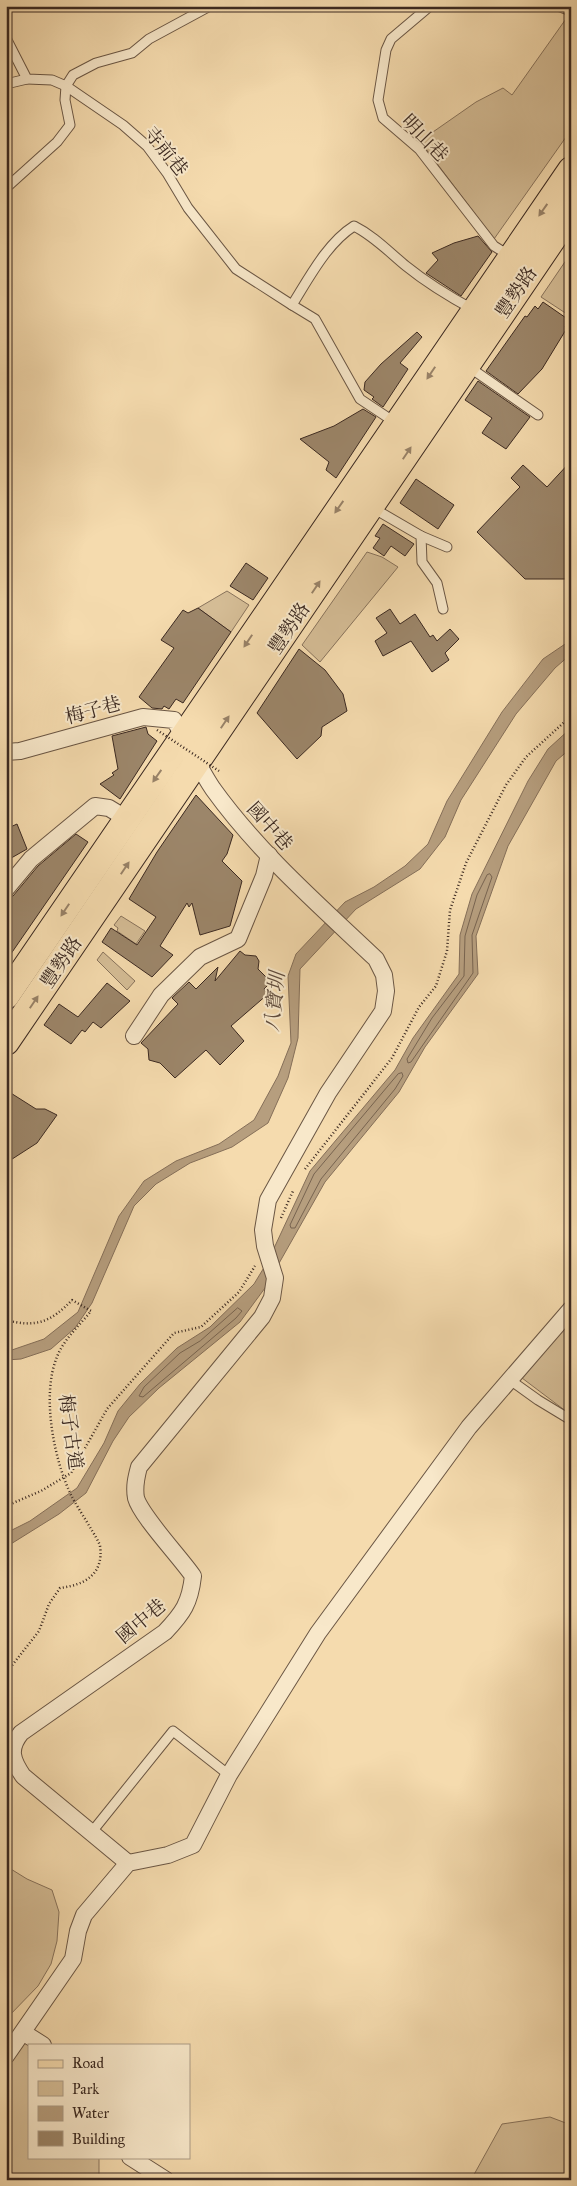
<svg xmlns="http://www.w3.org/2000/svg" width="577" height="2186" viewBox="0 0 577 2186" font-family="'IM FELL Great Primer','Noto Serif TC',serif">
  <rect width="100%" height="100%" fill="#f5dbae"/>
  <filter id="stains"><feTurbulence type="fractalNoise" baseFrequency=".004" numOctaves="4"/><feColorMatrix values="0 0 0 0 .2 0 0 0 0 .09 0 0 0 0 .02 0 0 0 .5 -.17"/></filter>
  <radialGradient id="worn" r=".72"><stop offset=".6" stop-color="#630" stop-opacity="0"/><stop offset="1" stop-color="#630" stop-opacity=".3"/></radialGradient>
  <g fill="#d5bd96" stroke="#88735c">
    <path d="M568 16 571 17V130L494 239 420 141 476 102 503 88 512 95Z"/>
    <path d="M571 253V315L570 316 541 297Z"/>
    <path d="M367 552 382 557 398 567 320 662 302 645Z"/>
    <path d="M227 591 249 605 231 632 198 608Z"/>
    <path d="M121 916 145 931 136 944 117 931 118 928 114 925Z"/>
    <path d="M103 952 135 981 127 990 97 960Z"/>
    <path d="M571 1320V1415L522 1378Z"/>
    <path d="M6 1866 27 1879 52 1890 59 1912 57 1941 51 1964 38 1986 7 2018 12 2036 29 2045V2157H99V2180H6Z"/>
    <path d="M550 2117 571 2125V2180H471L502 2124Z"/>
  </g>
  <g fill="#b69e7e" stroke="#856f59">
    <path d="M571 640V654L555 668 516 714 461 800 445 837 420 869 356 909 300 969 298 1038 288 1078 268 1123 232 1147 190 1163 156 1184 134 1206 92 1303 75 1328 51 1349 21 1359 6 1360V1352L44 1339 78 1312 119 1216 144 1181 176 1161 219 1144 254 1120 278 1076 291 1043 288 976 296 954 345 902 374 887 405 866 428 844 447 801 502 712 543 659Z"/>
    <path d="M571 728V748L556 761 508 846 476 936 478 974 425 1047 399 1092 325 1182 265 1288 240 1322 159 1388 129 1417 113 1441 86 1493 59 1514 6 1547V1533L30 1521 77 1488 104 1443 118 1411 140 1384 177 1348 210 1327 254 1284 268 1261 310 1171 395 1070 413 1038 459 974 460 935 472 894 528 781 548 749Z"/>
  </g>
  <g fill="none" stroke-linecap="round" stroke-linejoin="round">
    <g stroke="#786450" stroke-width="1">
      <path d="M490 874 492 877 472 935 473 973 411 1062 408 1063 407 1059 432 1018 464 976 465 936 477 895 487 875Z"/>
      <path d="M402 1073 403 1076 395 1089 321 1179 295 1228H291L290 1225 314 1174 398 1074Z"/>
      <path d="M238 1308 242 1311 236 1318 143 1397 139 1396 144 1387 180 1353 200 1341Z"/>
    </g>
  </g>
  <g fill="#9c866a" stroke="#3b2921">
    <path d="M478 236 492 252 461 296 426 273 438 260 432 253 454 243Z"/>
    <path d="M543 302 569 320 565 327 567 328 542 369 518 394 486 371 525 316 527 317 535 306 538 309Z"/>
    <path d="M417 332 422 337 400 363 408 369 383 407 372 399 374 397 364 390 365 382 381 364Z"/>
    <path d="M478 381 530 417 506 449 482 433 492 418 465 400Z"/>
    <path d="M363 409 376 417 336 478 326 470 329 462 300 439 334 426Z"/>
    <path d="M571 461V579H525L477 532 520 487 511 478 523 465 547 487Z"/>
    <path d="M416 479 454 505 438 529 400 503Z"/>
    <path d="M383 524 414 544 405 556 391 546 384 556 373 548 380 538 375 536Z"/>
    <path d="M246 563 268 578 253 600 230 586Z"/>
    <path d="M198 608 231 632 183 703 176 699 169 709 164 706 162 709 152 708 139 697 174 648 161 640 183 610 188 613Z"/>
    <path d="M390 609 400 624 415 614 430 637 433 635 437 641 450 629 459 639 445 653 449 660 432 672 411 641 383 656 375 641 387 633 376 618Z"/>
    <path d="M299 649 325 670 343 694 347 711 322 727 321 736 297 759 257 713Z"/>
    <path d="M146 727 148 734 157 741 120 799 100 784 114 775 112 773 118 769 112 736Z"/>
    <path d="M196 795 233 835 227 854 222 861 242 881 230 926 200 935 192 903 189 907 187 903 160 946 173 955 152 977 102 942 111 928 137 945 156 917 129 899 157 852Z"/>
    <path d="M17 824 27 849 6 861V829Z"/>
    <path d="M76 834 88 842 6 961V899L13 896 38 866Z"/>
    <path d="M240 951 245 955 256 956 259 961 258 969 271 982 264 989 268 994 231 1026 244 1041 220 1065 206 1050 175 1078 160 1063 149 1060 148 1049 141 1043 178 1004 172 998 189 982 196 989 218 967 215 981Z"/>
    <path d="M107 983 130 1001 101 1028 93 1022 85 1032 82 1030 71 1044 44 1025 59 1004 78 1017Z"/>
    <path d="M6 1090 36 1109H45L57 1115 37 1143 6 1163Z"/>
  </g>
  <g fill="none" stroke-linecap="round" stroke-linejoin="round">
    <defs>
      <g id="service">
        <path d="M430 6 391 39 386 50 378 100 383 118 419 149 494 246 510 256"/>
        <path d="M558 6 571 11"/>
        <path d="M6 38 27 79 52 80 66 86 123 125 147 146 167 173 188 208 236 269 292 305"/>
        <path d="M6 84 27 79"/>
        <path d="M6 188 57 142 70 125 65 100 66 86 73 75 96 63 132 53 149 39 210 6"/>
        <path d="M469 367 538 415"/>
        <path d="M396 423 360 399 315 319 292 305C309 278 327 243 354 226 374 236 389 252 406 266 427 283 450 297 474 310"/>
        <path d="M373 508 421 536 422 562 437 583 443 609"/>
        <path d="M421 536 447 547"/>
        <path d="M510 1380 538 1400 571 1420"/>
        <path d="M91 1833 173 1731 229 1775"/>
      </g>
      <g id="minor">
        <path d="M6 752 20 751 143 717 174 720C188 742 198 767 213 789 259 853 319 905 376 959L384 975 386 991 383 1011 328 1093 268 1200 263 1230 265 1246 275 1278 272 1298 262 1317 139 1467C136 1478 134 1487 136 1498 141 1516 180 1557 193 1576 190 1603 183 1613 165 1632L21 1733C8 1749 12 1760 23 1776L128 1863"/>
        <path d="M6 889 31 859 95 806 109 808 127 819"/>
        <path d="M134 1036 161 995 200 957 238 939 264 876 269 855"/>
        <path d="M24 2033 43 2045"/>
        <path d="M6 2056 73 1959 78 1931 84 1915 128 1863 168 1855 193 1845 229 1775 318 1633 469 1427 571 1309"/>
        <path d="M130 2157 166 2180"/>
      </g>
      <g id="primary">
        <path d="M6 996 571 170"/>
        <path d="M6 1042 571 212"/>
      </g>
    </defs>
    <use href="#service" stroke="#6a5644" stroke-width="11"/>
    <use href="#minor" stroke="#6a5644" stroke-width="18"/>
    <use href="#primary" stroke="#3b2921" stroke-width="28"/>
    <g stroke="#3b2921" stroke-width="2.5" stroke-dasharray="1 2.5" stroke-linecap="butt">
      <path d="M305 1169 392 1058 419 1007 436 986 447 951 450 910 466 863 506 785 526 757 571 716"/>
      <path d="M281 1218 293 1191"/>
      <path d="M6 1320C36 1328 51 1322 72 1300L91 1311C80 1325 63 1340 57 1357 41 1395 54 1461 72 1497 76 1505 100 1542 100 1546 104 1575 84 1585 60 1588L49 1604 39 1631 6 1673"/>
      <path d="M6 1506 41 1491 71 1473 107 1409 174 1333 201 1327 239 1292 255 1266"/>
    </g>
    <use href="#service" stroke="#f8e8ca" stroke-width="9"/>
    <use href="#minor" stroke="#f8e8ca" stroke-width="16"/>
    <use href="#primary" stroke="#f5dbae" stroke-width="26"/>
    <path stroke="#3b2921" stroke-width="2.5" stroke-dasharray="1 2.5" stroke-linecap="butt" d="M157 730 219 771"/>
  </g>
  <defs><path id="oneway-solid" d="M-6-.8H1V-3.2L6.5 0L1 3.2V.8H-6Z" transform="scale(1.25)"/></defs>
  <g fill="#988268">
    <use href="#oneway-solid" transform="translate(543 210) rotate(125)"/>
    <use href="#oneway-solid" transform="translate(431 373) rotate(124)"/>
    <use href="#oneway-solid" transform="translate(407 453) rotate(-56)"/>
    <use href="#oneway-solid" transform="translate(339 507) rotate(125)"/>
    <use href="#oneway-solid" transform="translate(316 587) rotate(-56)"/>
    <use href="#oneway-solid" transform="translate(248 641) rotate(124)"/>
    <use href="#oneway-solid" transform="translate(225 722) rotate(-56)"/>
    <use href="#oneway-solid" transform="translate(157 776) rotate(125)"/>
    <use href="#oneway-solid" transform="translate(125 868) rotate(-56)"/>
    <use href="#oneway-solid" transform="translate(65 910) rotate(124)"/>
    <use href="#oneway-solid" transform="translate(34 1002) rotate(-56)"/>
  </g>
  <g text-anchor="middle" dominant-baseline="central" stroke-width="4" stroke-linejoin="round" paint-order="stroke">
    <g font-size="19" fill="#3b2921" stroke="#f8e8ca">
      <text transform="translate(425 138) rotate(46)">明山巷</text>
      <text transform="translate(166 151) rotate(51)">寺前巷</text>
      <text transform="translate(516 292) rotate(-56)">豐勢路</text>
      <text transform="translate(289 628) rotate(-56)">豐勢路</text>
      <text transform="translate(93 710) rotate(-15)">梅子巷</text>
      <text transform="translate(270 826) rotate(48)">國中巷</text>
      <text transform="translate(61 962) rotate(-56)">豐勢路</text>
      <text transform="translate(71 1432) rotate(82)">梅子古道</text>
      <text transform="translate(141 1621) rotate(-40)">國中巷</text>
    </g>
    <g font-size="20" font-style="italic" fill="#604c3d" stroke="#f8e8ca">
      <text transform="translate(274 1002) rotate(-84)">八寶圳</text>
    </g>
  </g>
  <rect width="577" height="2186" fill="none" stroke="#f5dbae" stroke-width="25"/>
  <rect x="8" y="8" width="562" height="2171" fill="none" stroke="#3b2921" stroke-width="2.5"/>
  <rect x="12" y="12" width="552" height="2161" fill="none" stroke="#3b2921"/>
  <rect x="28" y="2044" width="162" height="115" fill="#f8e8ca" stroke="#ac9c86"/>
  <rect x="38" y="2060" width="25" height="8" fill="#f5dbae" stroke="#ac9c86"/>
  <text x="72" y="2068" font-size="15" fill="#3b2921">Road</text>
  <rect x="38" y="2081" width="25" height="15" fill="#d5bd96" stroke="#ac9c86"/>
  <text x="72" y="2094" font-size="15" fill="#3b2921">Park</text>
  <rect x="38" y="2106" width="25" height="15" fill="#b69e7e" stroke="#ac9c86"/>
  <text x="72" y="2118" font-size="15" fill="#3b2921">Water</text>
  <rect x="38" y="2131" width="25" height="15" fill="#9c866a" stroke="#ac9c86"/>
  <text x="72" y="2144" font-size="15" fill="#3b2921">Building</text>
  <rect width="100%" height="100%" filter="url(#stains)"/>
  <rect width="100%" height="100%" fill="url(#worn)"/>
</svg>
